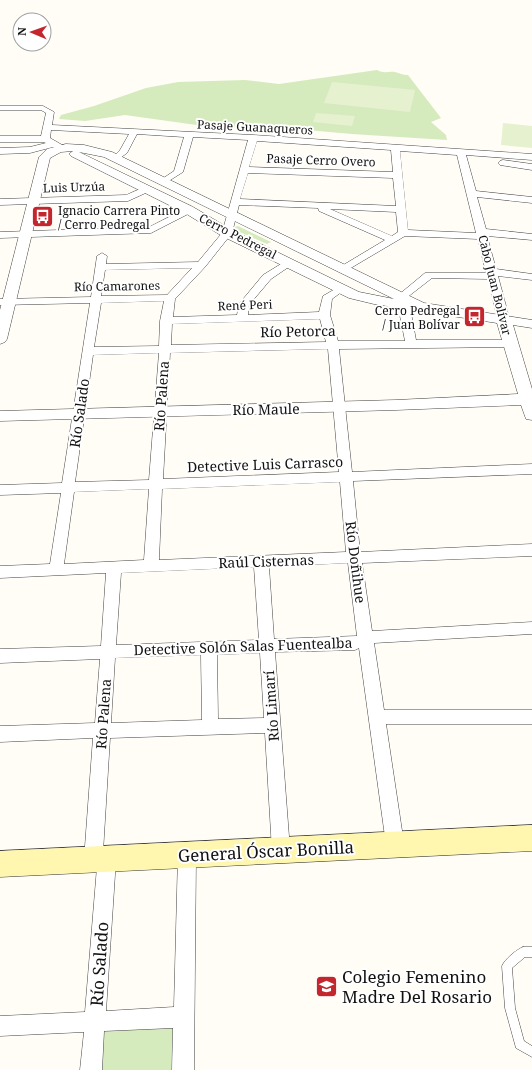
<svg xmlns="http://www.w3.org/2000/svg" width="532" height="1070" viewBox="0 0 532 1070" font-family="'Noto Serif',serif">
  <rect width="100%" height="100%" fill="#fffdf5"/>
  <g fill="#d5ebbd">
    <path d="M377 70C384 74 388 71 395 72 400 73 402 75 408 75L441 118 431 122 446 135 447 140 352 134 284 128 279 133 213 125 211 127 125 115 85 121 59 119 61 115 94 106 146 88 178 82 245 80 279 84Z"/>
    <path d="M238 226 240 227 271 242 267 244 235 230V227Z"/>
    <path d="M173 1027 171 1070H97L99 1029Z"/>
  </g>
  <g fill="#e6f2cf">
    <path d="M332 82 415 90 410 112 324 103Z"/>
    <path d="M316 113 355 116 352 126 313 122Z"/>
    <path d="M503 123 532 126V148L501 145Z"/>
  </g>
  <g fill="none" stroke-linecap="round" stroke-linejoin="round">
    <defs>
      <path id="service" d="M523 947H532V957H525L512 968 515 1008 524 1041 532 1046V1057L516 1048 505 1008 502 966C505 959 516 950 523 947Z"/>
      <g id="minor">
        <path d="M0 106H43L54 112 52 125 253 135 532 154V160L466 155 476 191 532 197V203L477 197 486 229 532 234V240L487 236 496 269 532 274V280L498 276 510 321 508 323H500L498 321 488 279 432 278 405 299H397L396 297 425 273H486L478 239 405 236 344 272 340 271 339 269 340 267 385 240 319 211 318 208 239 205 232 233 205 267 175 299 173 317 237 315 239 304 263 275 289 259 294 262 293 264 271 279 249 305 248 315 319 312 323 296 342 285 347 288 332 299 330 315 338 341H405L399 311 401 309 420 304 425 307 424 309 411 313 416 340H514L516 343 514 346 510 347 339 349 352 472 532 464V474L353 481 360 552 532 544V556L362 563 372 631 532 622V634L374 643 384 710H532V724H386L404 844 401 850 395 853 389 850 386 844 359 648 355 650 275 652 290 850 287 856 281 859 275 856 272 850 265 733 110 738 103 852 107 850 113 853 116 859 106 1011 174 1007 178 855 181 849 187 846 193 849 196 855 194 1070H172L173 1028 104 1031 102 1070H80L84 1032 0 1036V1016L85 1012 97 867 93 869 87 866 84 860 93 738 0 742V726L95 723 100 659 0 663V649L101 646 106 573 0 578V566L50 564 61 493 0 495V485L62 483 90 303 0 305V299L91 297 97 256 102 253 107 256 106 264 198 262 222 233 248 140 193 137 183 172 164 184 159 181 174 171 184 137 137 134 127 153 116 161 112 158 120 150 129 134 51 130 50 138 64 146 65 148 64 150 61 151 53 147 30 153 0 154V148L30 147 46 143 43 142H0V136H41L46 113 41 110H0ZM257 141 391 150 393 172 249 167ZM400 151 457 155 476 233 408 230ZM248 173 393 178 396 206 240 199ZM330 209 396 212 398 232 392 236ZM192 268 167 295 101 296 105 270ZM164 301 160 321 159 346 94 347 101 303ZM320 319 326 342 171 345 172 324ZM328 349 339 472 163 479 170 353ZM159 353 149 480 75 482 93 355ZM340 482 346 552 159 560 162 489ZM149 489 144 560 64 564 74 492ZM348 563 357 636 274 639 269 567ZM254 567 259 640 116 645 121 573ZM260 653 264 718 218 719 217 655ZM201 655 202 720 111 723 115 658Z"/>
        <path d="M503 160 532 164V170L500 165 498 163 500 161Z"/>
        <path d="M147 186 152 189 150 191 128 201 0 205V199L126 195Z"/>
        <path d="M189 207 194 210 192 212 151 233 0 238V232L149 227Z"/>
      </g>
      <path id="tertiary" d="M66 144 84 145 112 152 424 303 532 320V328L513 325 532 389V420L526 419 521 405 396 410 0 421V411L396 400 518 394 497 323 374 304 349 298 222 236 185 213 71 156 69 154 73 151 61 152 50 158 7 339 5 342 0 344V310L39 157 47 149ZM79 152 104 157 394 299 359 292 232 230 193 207Z"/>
      <path id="secondary" d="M532 825V851L0 877V851Z"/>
    </defs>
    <use href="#service" stroke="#444" stroke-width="1"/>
    <use href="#minor" stroke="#444" stroke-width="1"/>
    <use href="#tertiary" stroke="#444" stroke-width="1"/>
    <use href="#secondary" stroke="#333" stroke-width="1"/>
    <use href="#service" fill="#fff" fill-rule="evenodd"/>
    <use href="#minor" fill="#fff" fill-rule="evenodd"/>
    <use href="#tertiary" fill="#fff" fill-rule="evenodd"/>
    <use href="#secondary" fill="#fff6b0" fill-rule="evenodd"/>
  </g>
  <defs>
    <symbol id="bus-square" viewBox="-11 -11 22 22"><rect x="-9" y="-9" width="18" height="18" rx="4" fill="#c4262e" stroke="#fff"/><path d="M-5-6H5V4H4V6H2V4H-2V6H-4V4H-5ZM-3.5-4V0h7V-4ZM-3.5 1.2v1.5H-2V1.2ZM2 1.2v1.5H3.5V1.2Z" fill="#fff"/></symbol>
    <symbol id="school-square" viewBox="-11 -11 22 22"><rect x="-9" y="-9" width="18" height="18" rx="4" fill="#c4262e" stroke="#fff"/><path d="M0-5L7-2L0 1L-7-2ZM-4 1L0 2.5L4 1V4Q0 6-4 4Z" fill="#fff"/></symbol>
  </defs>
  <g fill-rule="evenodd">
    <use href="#bus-square" x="30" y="204" width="25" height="25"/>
    <use href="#bus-square" x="462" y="304" width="25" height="25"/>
    <use href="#school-square" x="314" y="974" width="25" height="25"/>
  </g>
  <g text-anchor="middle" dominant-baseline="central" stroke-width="4" stroke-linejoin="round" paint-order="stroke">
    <g font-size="12" fill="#111" stroke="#fff">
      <text transform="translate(255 127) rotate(3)">Pasaje Guanaqueros</text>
      <text transform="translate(321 160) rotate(2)">Pasaje Cerro Overo</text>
      <text transform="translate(74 187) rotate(-2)">Luis Urzúa</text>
      <text transform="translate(238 236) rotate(27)">Cerro Pedregal</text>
      <text transform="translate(495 285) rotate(76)">Cabo Juan Bolívar</text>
      <text transform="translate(117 286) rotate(-1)">Río Camarones</text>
      <text transform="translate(245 305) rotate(-2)">René Peri</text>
    </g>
    <g font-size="12" fill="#111" stroke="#fff" text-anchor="start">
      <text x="58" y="210">Ignacio Carrera Pinto<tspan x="58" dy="14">/ Cerro Pedregal</tspan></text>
      <text x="460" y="310" text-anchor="end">Cerro Pedregal<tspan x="460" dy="14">/ Juan Bolívar</tspan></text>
    </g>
    <g font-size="14" fill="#111" stroke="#fff">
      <text transform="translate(298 331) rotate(-1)">Río Petorca</text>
      <text transform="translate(161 396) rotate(-86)">Río Palena</text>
      <text transform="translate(266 409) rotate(-1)">Río Maule</text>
      <text transform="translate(79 413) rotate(-82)">Río Salado</text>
      <text transform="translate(265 464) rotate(-2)">Detective Luis Carrasco</text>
      <text transform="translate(266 561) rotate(-2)">Raúl Cisternas</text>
      <text transform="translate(356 562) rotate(83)">Río Doñihue</text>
      <text transform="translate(243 646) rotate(-2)">Detective Solón Salas Fuentealba</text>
      <text transform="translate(271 706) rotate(-94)">Río Limarí</text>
      <text transform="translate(103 714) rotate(-86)">Río Palena</text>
    </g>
    <g font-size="17" fill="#111" stroke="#fff">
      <text transform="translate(266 851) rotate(-3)">General Óscar Bonilla</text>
      <text transform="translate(99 964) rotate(-86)">Río Salado</text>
    </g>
    <g font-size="17" fill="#111" stroke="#fff" text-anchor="start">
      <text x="342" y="976">Colegio Femenino<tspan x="342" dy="20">Madre Del Rosario</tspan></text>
    </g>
  </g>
  <g transform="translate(32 32) rotate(272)"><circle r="19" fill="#ffffff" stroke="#a0a0a0"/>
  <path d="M0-3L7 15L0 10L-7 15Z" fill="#c4262e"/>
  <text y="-6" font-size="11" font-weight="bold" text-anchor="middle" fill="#111111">N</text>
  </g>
</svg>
